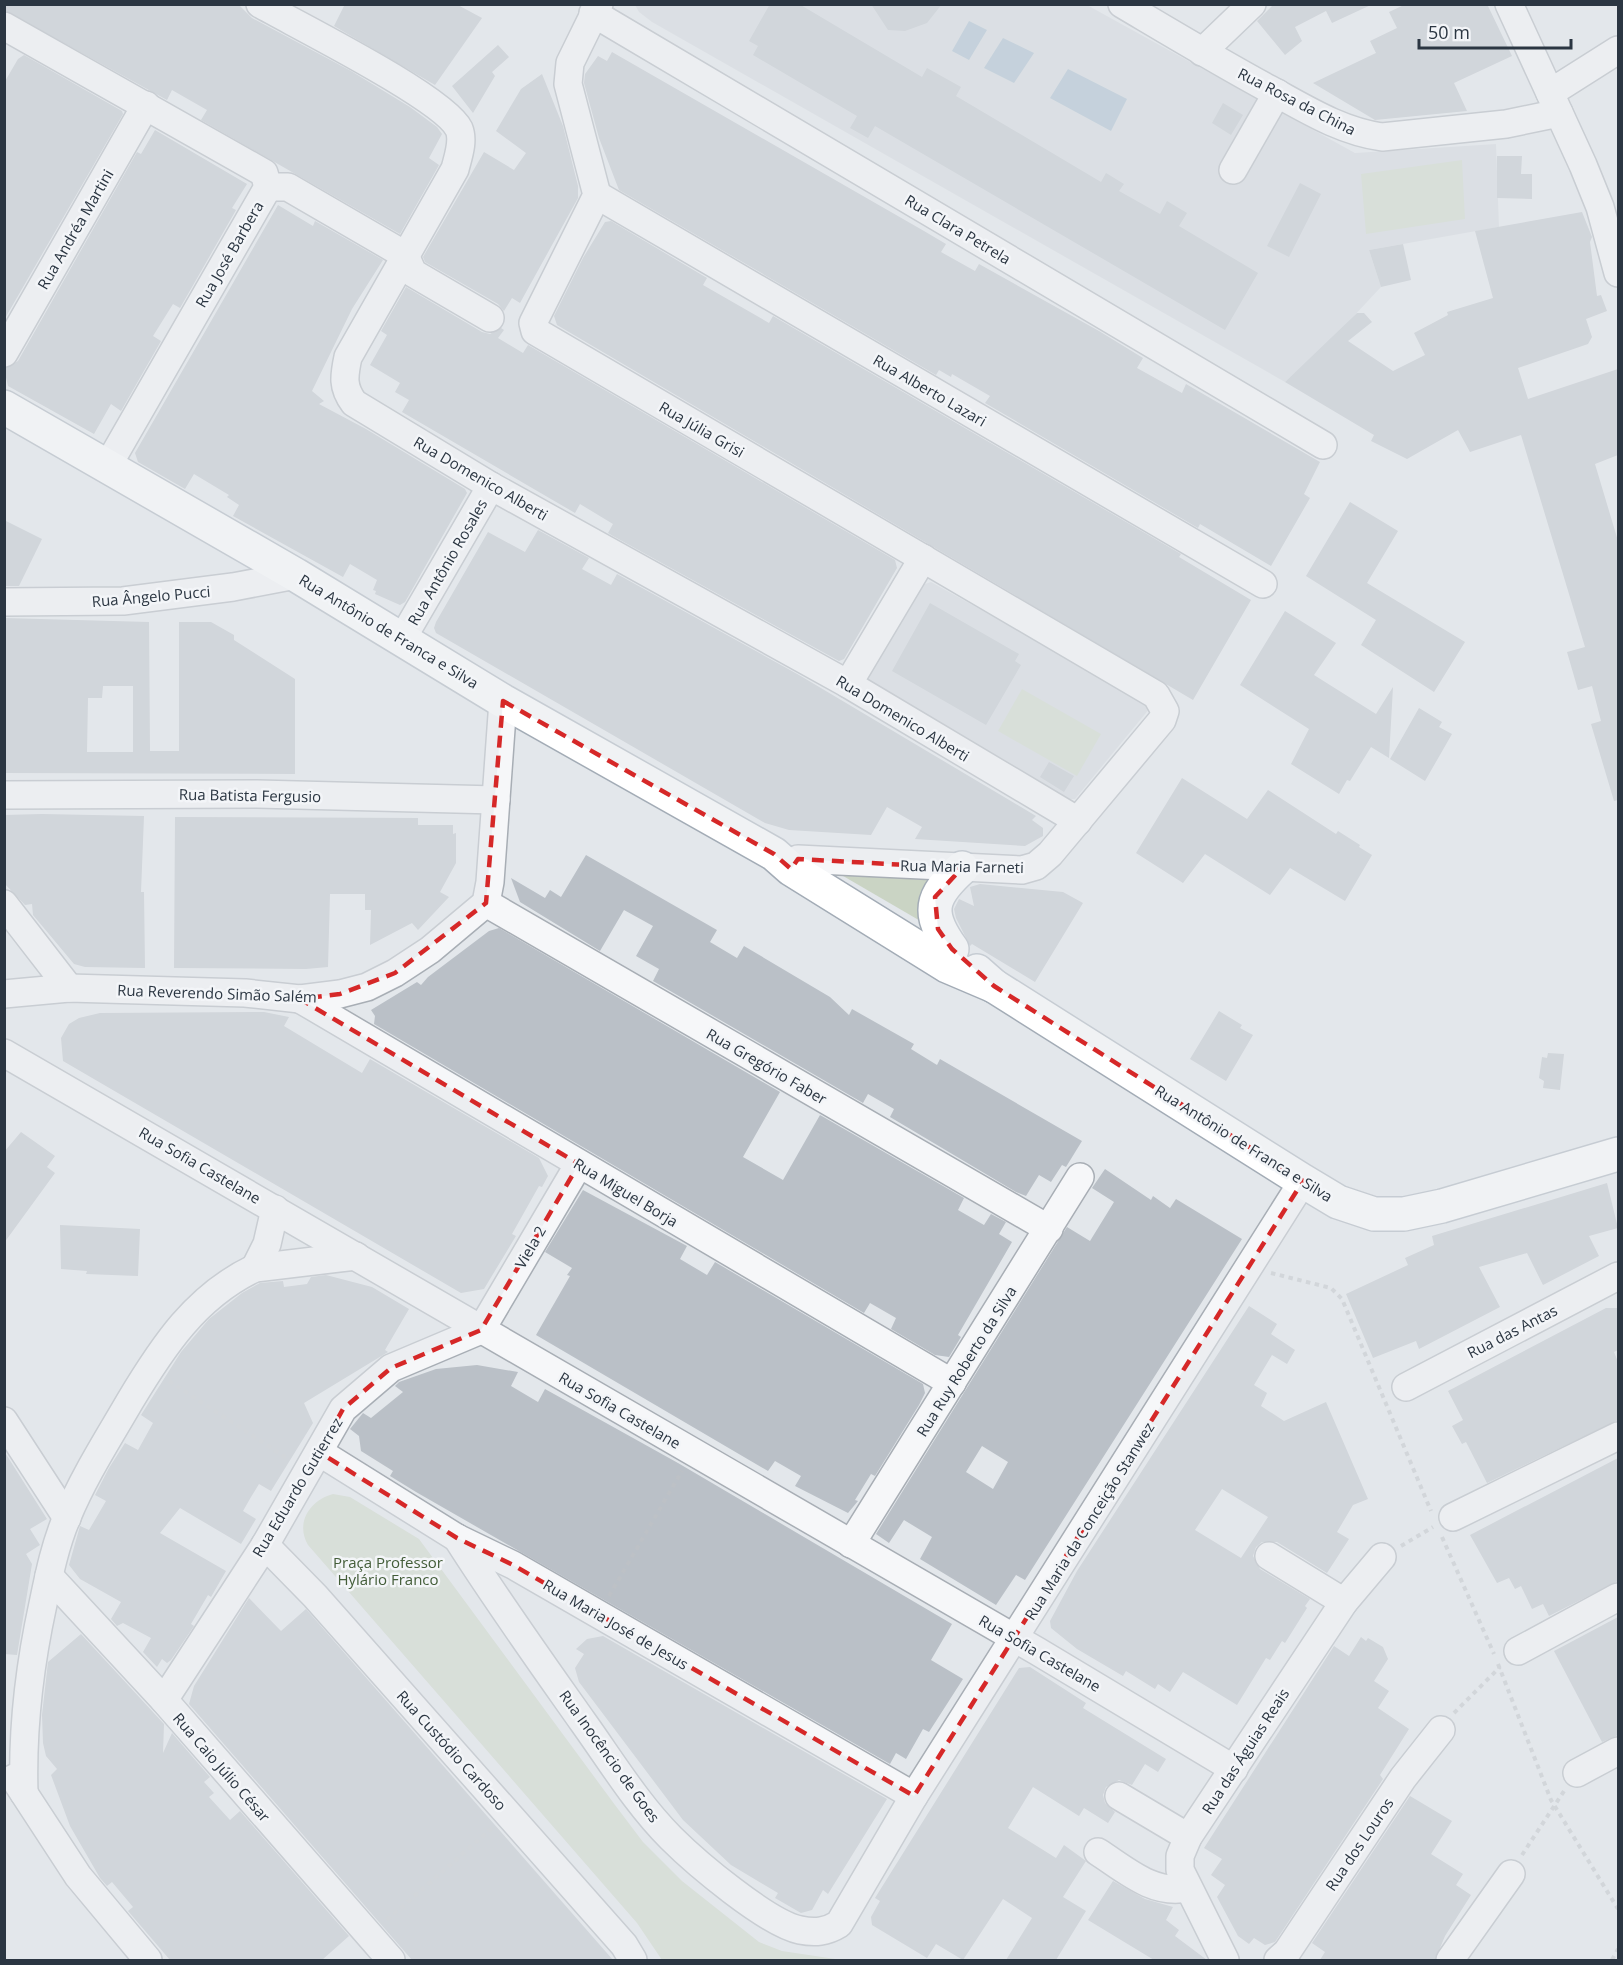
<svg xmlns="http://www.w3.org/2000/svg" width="1623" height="1965" viewBox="0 0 1623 1965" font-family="'Open Sans',sans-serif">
  <rect width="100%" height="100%" fill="#e3e7eb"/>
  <g fill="#d1d6dc">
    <path d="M635 5H1087L1355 153 1496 144 1499 227 1369 250 1381 287 1338 333 1285 382 652 22 639 12Z"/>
    <path d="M931 582 1146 701 1150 708 1075 799H1069L871 686 868 677 919 586Z"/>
  </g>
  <g fill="#cad4c4">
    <path d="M1462 160 1465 219 1366 234 1361 174Z"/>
    <path d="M1022 689 1101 734 1077 776 998 731Z"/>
    <path d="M838 873 937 881 929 926Z"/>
    <path d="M333 1494 350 1497 419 1539 615 1805 643 1842 682 1881 759 1942 782 1951 842 1960H662L637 1923 308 1545C295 1523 310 1500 333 1494Z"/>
  </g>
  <g fill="#a0b7c9">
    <path d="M969 21 987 30 969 60 952 51Z"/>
    <path d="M1003 38 1034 53 1014 83 984 68Z"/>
    <path d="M1068 69 1127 99 1111 131 1050 98Z"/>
  </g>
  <g fill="#bac0c7" fill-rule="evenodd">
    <path d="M4 4H238L252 18 351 71 410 107 437 127 442 134 429 158 439 165 400 234 201 120 207 110 172 90 167 100 4 10Z"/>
    <path d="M345 4H456L482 18 435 85 334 26Z"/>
    <path d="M770 4H799L922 77 927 68 961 87 956 96 1101 182 1106 173 1124 184 1119 191 1160 214 1167 201 1187 213 1179 226 1258 273 1225 330 875 126 868 138 850 128 857 116 753 55 758 46 749 41Z"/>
    <path d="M871 4H942L927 23 905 31 888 30Z"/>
    <path d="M1274 4H1373L1332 23 1326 11 1295 27 1302 41 1285 55 1257 21Z"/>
    <path d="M1406 4H1487L1512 56 1454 83 1467 111 1375 120 1313 83 1376 53 1370 41 1397 28 1389 12Z"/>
    <path d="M498 45 509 57 492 72 495 76 473 113 452 86Z"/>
    <path d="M612 52 924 231 946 244 941 252 975 271 979 264 1099 331 1143 358 1137 368 1182 393 1186 384 1320 462 1304 494 1310 498 1271 566 1200 524 1198 528 985 403 990 396 952 374 951 377 939 370 936 375 619 190 599 138 584 83 585 74 598 56 607 61Z"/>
    <path d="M24 55 122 111 123 114 4 320V83L18 59Z"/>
    <path d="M542 74 563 126 578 186V198L520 303 512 298 504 311 498 304 425 262 423 257 484 152 514 170 526 153 496 131 521 89Z"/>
    <path d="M1223 103 1243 115 1231 135 1212 123Z"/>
    <path d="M155 130 247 184 232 208 236 210 180 308 173 304 153 336 161 341 121 411 111 404 94 434 8 386 4 369 18 361 137 152 141 154Z"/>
    <path d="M1497 156H1522L1521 174H1532V199L1497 198Z"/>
    <path d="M1300 183 1321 194 1289 257 1267 246Z"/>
    <path d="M278 205 313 226 315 221 383 260 352 309 312 391 324 401 319 404 366 429 465 489 467 493 405 602 400 605 375 594 376 591 373 590 377 580 350 564 343 577 233 516 239 505 227 497 229 495 194 474 185 489 138 462 135 453Z"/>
    <path d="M1582 212 1592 237 1590 242 1597 296 1601 295 1607 311 1586 319 1592 337 1588 344 1518 368 1528 399 1618 369V455L1595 464 1618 541V800L1614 801 1591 724 1601 721 1592 686 1578 690 1567 652 1585 647 1521 435 1470 452 1458 430 1407 459 1371 441 1374 435 1285 382 1357 313H1364L1372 322 1348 341 1393 371 1425 355 1414 333 1448 315 1447 312 1493 298 1475 231Z"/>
    <path d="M611 221 707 278 703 285 769 323 773 316 1181 554 1179 557 1251 600 1193 700 557 325 554 316 583 258 605 222Z"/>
    <path d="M1403 244 1411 280 1381 287 1369 250Z"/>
    <path d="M406 287 482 332 490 334 501 328 504 330 498 338 523 353 528 345 895 560 897 568 844 659 839 661 613 536 608 533 613 524 580 504 575 513 402 412 409 400 395 392 400 383 370 365 387 335 381 331Z"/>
    <path d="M1350 502 1398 531 1367 583 1465 642 1434 692 1361 645 1376 620 1306 576Z"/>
    <path d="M4 520 42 539 19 586H4Z"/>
    <path d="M538 530 589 558 582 569 611 585 617 574 799 675 1036 816 1032 820 1043 828V836L1025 846 915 839 922 827 887 807 871 835 789 830 765 823 436 633 434 628 436 622 488 532 525 552Z"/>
    <path d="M930 603 1019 654 1015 661 1021 665 986 725 892 671Z"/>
    <path d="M1285 611 1336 643 1314 675 1376 714 1393 687 1389 758 1371 747 1350 781 1347 780 1339 794 1291 764 1309 729 1240 685Z"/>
    <path d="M4 618 149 622 150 751H179V622H211L234 635V640L295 679V774L4 773ZM103 686H133V752H87L88 698H102Z"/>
    <path d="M1419 708 1442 722 1439 727 1452 734 1425 781 1390 759Z"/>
    <path d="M1049 762 1074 776 1064 792 1040 777Z"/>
    <path d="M1182 778 1247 819 1268 790 1336 834 1338 831 1360 845 1359 847 1372 855 1345 901 1290 868 1270 895 1205 854 1183 883 1136 853Z"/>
    <path d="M42 814 144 816 141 892H144L145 968 85 967 74 964 33 915 32 904 25 905 4 883V815Z"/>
    <path d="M175 817 418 818V825H453V834L456 833V863L440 892 449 897 418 930 412 923 370 945 371 910H365V894H330L328 967 306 969 174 968Z"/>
    <path d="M586 855 717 930 710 942 737 958 744 946 830 997 849 1015 852 1009 914 1044 911 1049 937 1065 940 1059 1082 1141 1066 1167 1062 1165 1051 1182 1039 1175 1026 1196 1016 1192 890 1117 894 1109 868 1094 863 1103 653 981 659 969 636 956 653 926 624 910 600 951 520 902 511 878 545 898 550 890 561 897Z"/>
    <path d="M980 884 1063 892 1083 903 1035 982 972 944 970 946 956 918 954 909 959 899 974 906 970 887Z"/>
    <path d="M499 928 780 1092 743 1157 783 1180 820 1115 964 1198 958 1210 984 1225 991 1214 1006 1222 999 1234 1012 1242 958 1335 961 1337 949 1357 935 1355 891 1329 896 1318 870 1303 864 1313 374 1024 375 1016 371 1010 417 982 421 985 428 977 489 931Z"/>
    <path d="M1219 1011 1242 1025 1240 1028 1253 1035 1226 1081 1190 1059Z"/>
    <path d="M264 1012 289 1017 284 1026 362 1073 370 1059 539 1158 548 1176 542 1187 539 1186 512 1234 516 1236 484 1289 461 1293 63 1061 61 1038 69 1024 79 1018 100 1013Z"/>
    <path d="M1548 1053 1564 1054 1560 1090 1543 1088 1544 1081 1539 1078 1542 1057 1547 1058Z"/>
    <path d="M21 1132 55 1156 47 1167 55 1173 4 1243V1152Z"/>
    <path d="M1105 1169 1151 1200 1153 1196 1170 1208 1176 1199 1242 1239 1025 1580 1016 1575 996 1605 920 1559 932 1537 904 1520 889 1543 876 1534 1067 1227 1090 1241 1114 1202 1092 1188ZM982 1446 1008 1462 993 1489 966 1472Z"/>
    <path d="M1607 1183 1618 1228 1589 1236 1599 1256 1543 1285 1527 1253 1479 1267 1500 1307 1419 1349 1416 1341 1373 1358 1346 1294 1408 1265 1405 1258 1434 1245 1432 1236Z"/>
    <path d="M583 1190 687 1246 680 1259 707 1275 715 1262 923 1384 925 1393 919 1405 875 1476 871 1474 855 1500 858 1501 848 1513 795 1486 801 1476 775 1461 768 1471 536 1335 570 1276 567 1275 572 1268 545 1252Z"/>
    <path d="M60 1225 140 1229 138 1276 86 1274 87 1271 61 1269Z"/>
    <path d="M326 1275 372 1287 409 1309 385 1350 388 1352 304 1403 313 1423 271 1491 259 1484 251 1497 243 1511 256 1519 241 1544 180 1508 160 1533 226 1571 211 1597 208 1595 191 1624 194 1626 171 1660 167 1663 162 1659 157 1667 143 1652 151 1638 123 1623 117 1626 111 1619 121 1602 80 1579 69 1565 80 1526 89 1530 106 1501 95 1495 109 1468 125 1443 138 1450 153 1423 141 1415 181 1352 209 1319 242 1293 260 1283 283 1281 284 1287 307 1284 311 1277Z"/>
    <path d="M1249 1306 1277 1324 1271 1334 1295 1350 1287 1364 1272 1355 1254 1385 1267 1393 1261 1406 1284 1421 1326 1402 1368 1499 1353 1505 1337 1532 1349 1539 1327 1573 1277 1542H1262L1256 1547 1253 1556 1260 1569 1310 1599 1305 1606 1307 1608 1285 1643 1282 1641 1270 1660 1266 1658 1237 1705 1183 1672 1170 1692 1158 1684 1155 1689 1126 1671 1123 1676 1077 1649 1051 1628 1050 1621 1077 1571ZM1222 1489 1268 1517 1241 1558 1195 1530Z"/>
    <path d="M1606 1308H1618V1350L1614 1352 1618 1362V1420L1487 1483 1466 1442 1462 1444 1452 1426 1463 1420 1448 1391Z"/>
    <path d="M477 1365 518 1372 511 1386 538 1402 545 1389 678 1463 952 1624 931 1660 963 1679 929 1732 923 1729 906 1759 896 1753 890 1764 416 1492 390 1476 393 1471 361 1451 359 1436 350 1429 363 1413 371 1418 403 1392 395 1386 399 1382 436 1369Z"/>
    <path d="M4 1451 47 1519 30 1529 40 1545 26 1554 32 1564 17 1655 4 1654Z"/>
    <path d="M1618 1458V1581L1549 1616 1543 1604 1532 1609 1521 1586 1515 1589 1509 1578 1497 1583 1470 1535Z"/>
    <path d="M249 1598 281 1631 306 1609 613 1960H412L189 1704 194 1686Z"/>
    <path d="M1618 1617V1735L1602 1742 1554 1651Z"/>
    <path d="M81 1634 164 1724 163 1753 172 1733 210 1777 204 1782 214 1793 209 1797 230 1820 240 1811 349 1936 322 1960H170L128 1911 133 1907 112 1882 107 1886 100 1878 70 1826 51 1775 57 1769 46 1756 43 1743 42 1715 48 1662Z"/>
    <path d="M603 1636 887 1799 828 1894 823 1890 812 1910 801 1913 775 1898 778 1893 731 1865 683 1820 579 1682 575 1668 584 1654 576 1649 587 1639Z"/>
    <path d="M1361 1637 1366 1641 1368 1638 1383 1647 1388 1659 1374 1681 1389 1691 1378 1708 1409 1729 1380 1775 1383 1779 1275 1942 1265 1945 1254 1938 1249 1944 1238 1936 1217 1897 1225 1885 1211 1875 1222 1859 1204 1848 1334 1646 1349 1656Z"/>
    <path d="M1030 1667 1086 1703 1083 1708 1166 1759 1158 1772 1145 1764 1132 1785 1119 1780 1106 1787 1103 1795 1105 1803 1115 1812 1108 1823 1084 1808 1079 1816 1033 1787 1008 1828 1056 1858 1064 1845 1086 1861 1063 1897 1086 1911 1056 1960H1006L1032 1918 1003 1899 963 1960 936 1944 927 1958 872 1925 871 1917 880 1901 875 1898 1019 1668Z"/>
    <path d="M1410 1796 1452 1821 1431 1854 1463 1874 1456 1885 1471 1895 1445 1936 1435 1960H1320L1325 1952 1312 1943Z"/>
    <path d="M1113 1881 1145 1899 1173 1907 1166 1920 1179 1930 1175 1936 1207 1960H1154L1088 1920Z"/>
  </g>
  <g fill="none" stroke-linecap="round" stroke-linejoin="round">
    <defs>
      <g id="minor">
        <path d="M260 4C297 25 444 98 459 129 464 141 458 157 455 169L348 357C344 376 342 387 354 403L491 486 848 684 1078 821"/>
        <path d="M599 4 570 63 568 84 597 195 533 323 535 331 1156 695 1165 711 1162 720 1050 854 1036 866 1022 870 798 859 791 869"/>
        <path d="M1122 4C1171 33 1219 62 1269 89 1306 109 1340 131 1382 137L1506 124 1559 113"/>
        <path d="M1509 4 1583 165 1600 207 1618 273"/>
        <path d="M593 13 1323 445"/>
        <path d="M4 26 264 173 268 187 107 467"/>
        <path d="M1202 52 1252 4"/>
        <path d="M1550 93 1618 50"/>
        <path d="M1233 170 1277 93"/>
        <path d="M268 187H288L405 255 413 273 490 318"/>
        <path d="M597 195 1263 584"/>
        <path d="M4 353 146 105"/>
        <path d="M4 602 123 601 233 587 296 575"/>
        <path d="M402 639 491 486"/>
        <path d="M848 684 923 558"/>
        <path d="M4 795 257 794 496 800"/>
        <path d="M486 903 1049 1229"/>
        <path d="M4 904 69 988"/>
        <path d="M4 994 69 988 245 993 300 999 340 994 367 987 395 973 430 950 486 903 490 882 503 701"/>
        <path d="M300 999 952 1383"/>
        <path d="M4 1053 1037 1651 1234 1769"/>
        <path d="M255 1268 267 1244 275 1209"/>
        <path d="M1406 1387 1618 1276"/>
        <path d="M4 1421 67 1518"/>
        <path d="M319 1452 457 1538 513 1565 914 1796"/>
        <path d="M1453 1517 1618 1436"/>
        <path d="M457 1538C497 1601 540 1661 583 1722 611 1761 637 1804 671 1838 696 1863 767 1923 800 1930 815 1933 826 1932 839 1924L914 1796 1303 1181"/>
        <path d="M851 1544 1080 1177"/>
        <path d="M265 1545 315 1596 624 1945 633 1960"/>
        <path d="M1269 1556 1344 1602"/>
        <path d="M49 1576 164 1700 391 1960"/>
        <path d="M1518 1651 1618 1597"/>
        <path d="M164 1700 265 1545 343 1409 391 1368 481 1330 579 1164"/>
        <path d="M1577 1773 1618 1751"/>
        <path d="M14 1778 78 1876 148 1960"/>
        <path d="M24 1793C22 1729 29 1668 43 1604 49 1575 55 1545 67 1517 84 1476 108 1439 130 1401 163 1346 196 1296 255 1268L356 1256"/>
        <path d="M1119 1796 1188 1837"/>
        <path d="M1098 1852C1126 1870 1153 1895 1187 1888"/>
        <path d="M1225 1960 1180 1870V1856L1188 1837 1344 1602 1382 1557"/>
        <path d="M1278 1960 1287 1952 1403 1778 1441 1730"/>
        <path d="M1450 1960 1511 1874"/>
      </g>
      <g id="major">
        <path d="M4 407 296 575 503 701 774 854 791 869 947 966 994 986"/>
        <path d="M952 949C926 913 930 897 962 868"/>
        <path d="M977 971 994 986 1303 1181 1338 1202 1374 1214H1404L1442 1206 1618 1154"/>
      </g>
    </defs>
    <use href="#minor" stroke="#a8aeb5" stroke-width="30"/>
    <use href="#major" stroke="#a3acb6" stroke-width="36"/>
    <g stroke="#bdc1c6" stroke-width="4" stroke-dasharray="4.5 4.5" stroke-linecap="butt">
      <path d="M1271 1273 1331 1288 1342 1299 1431 1511"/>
      <path d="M169 1381 288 1459"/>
      <path d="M1442 1537 1494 1654"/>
      <path d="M1401 1546 1433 1527"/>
      <path d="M609 1596 682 1471"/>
      <path d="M1498 1664 1551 1800 1618 1909"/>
      <path d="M1454 1713 1500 1667"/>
      <path d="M1522 1855 1564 1791"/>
      <path d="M387 1920 492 1828"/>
      <path d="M1612 1960 1618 1949"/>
    </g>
    <use href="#minor" stroke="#f6f7f9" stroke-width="27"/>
    <use href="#major" stroke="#fff" stroke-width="33"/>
  </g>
  <path d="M0 0H1623V1965H0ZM503 701 774 854 791 869 798 859 962 868 935 897 938 929 952 949 994 986 1303 1181 914 1796 513 1565 457 1538 319 1452 343 1409 391 1368 481 1330 579 1164 300 999 340 994 395 973 486 903Z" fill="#e3e7eb" fill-opacity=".55" fill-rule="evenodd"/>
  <path fill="none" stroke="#d62828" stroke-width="4.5" stroke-dasharray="12 8" stroke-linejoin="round" d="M503 701 774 854 791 869 798 859 962 868 935 897 938 929 952 949 994 986 1303 1181 914 1796 513 1565 457 1538 319 1452 343 1409 391 1368 481 1330 579 1164 300 999 340 994 395 973 486 903Z"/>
  <g text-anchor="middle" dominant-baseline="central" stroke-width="5" stroke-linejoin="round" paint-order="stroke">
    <g font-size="15" fill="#2b3642" stroke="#f3f5f8">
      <text transform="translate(1297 101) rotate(27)">Rua Rosa da China</text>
      <text transform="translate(75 229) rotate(-60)">Rua Andréa Martini</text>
      <text transform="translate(958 229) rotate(31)">Rua Clara Petrela</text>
      <text transform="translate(229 254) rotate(-60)">Rua José Barbera</text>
      <text transform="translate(930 390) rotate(30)">Rua Alberto Lazari</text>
      <text transform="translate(702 429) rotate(30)">Rua Júlia Grisi</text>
      <text transform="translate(481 478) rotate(30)">Rua Domenico Alberti</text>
      <text transform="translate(447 562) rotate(-60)">Rua Antônio Rosales</text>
      <text transform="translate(151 596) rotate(-5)">Rua Ângelo Pucci</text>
      <text transform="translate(389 631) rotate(31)">Rua Antônio de Franca e Silva</text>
      <text transform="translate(903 718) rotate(31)">Rua Domenico Alberti</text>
      <text transform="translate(250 795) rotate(1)">Rua Batista Fergusio</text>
      <text transform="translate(962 866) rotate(1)">Rua Maria Farneti</text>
      <text transform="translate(217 993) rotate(2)">Rua Reverendo Simão Salém</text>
      <text transform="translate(767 1066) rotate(30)">Rua Gregório Faber</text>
      <text transform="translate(1244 1143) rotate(32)">Rua Antônio de Franca e Silva</text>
      <text transform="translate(200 1165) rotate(30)">Rua Sofia Castelane</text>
      <text transform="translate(626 1192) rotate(31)">Rua Miguel Borja</text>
      <text transform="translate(530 1247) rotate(-60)">Viela 2</text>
      <text transform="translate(1512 1331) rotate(-27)">Rua das Antas</text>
      <text transform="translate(966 1361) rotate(-58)">Rua Ruy Roberto da Silva</text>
      <text transform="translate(620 1410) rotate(30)">Rua Sofia Castelane</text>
      <text transform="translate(297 1487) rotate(-59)">Rua Eduardo Gutierrez</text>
      <text transform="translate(1089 1521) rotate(-58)">Rua Maria da Conceição Stanwez</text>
      <text transform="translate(616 1624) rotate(30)">Rua Maria José de Jesus</text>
      <text transform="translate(1040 1653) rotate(30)">Rua Sofia Castelane</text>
      <text transform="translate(452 1750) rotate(48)">Rua Custódio Cardoso</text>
      <text transform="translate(1245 1751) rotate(-57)">Rua das Águias Reais</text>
      <text transform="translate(610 1756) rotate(54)">Rua Inocêncio de Goes</text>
      <text transform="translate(222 1767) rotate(49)">Rua Caio Júlio César</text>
      <text transform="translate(1359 1844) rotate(-56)">Rua dos Louros</text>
    </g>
    <g font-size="15" fill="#435d39" stroke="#f3f5f8">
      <text x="388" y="1562">Praça Professor<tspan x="388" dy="17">Hylário Franco</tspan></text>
    </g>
  </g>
  <rect width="1623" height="1965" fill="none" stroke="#2b3642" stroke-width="12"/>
  <path d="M1419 39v9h152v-9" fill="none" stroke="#2b3642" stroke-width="3"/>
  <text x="1428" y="39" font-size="18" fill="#2b3642" stroke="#f3f5f8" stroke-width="4.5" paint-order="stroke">50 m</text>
</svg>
